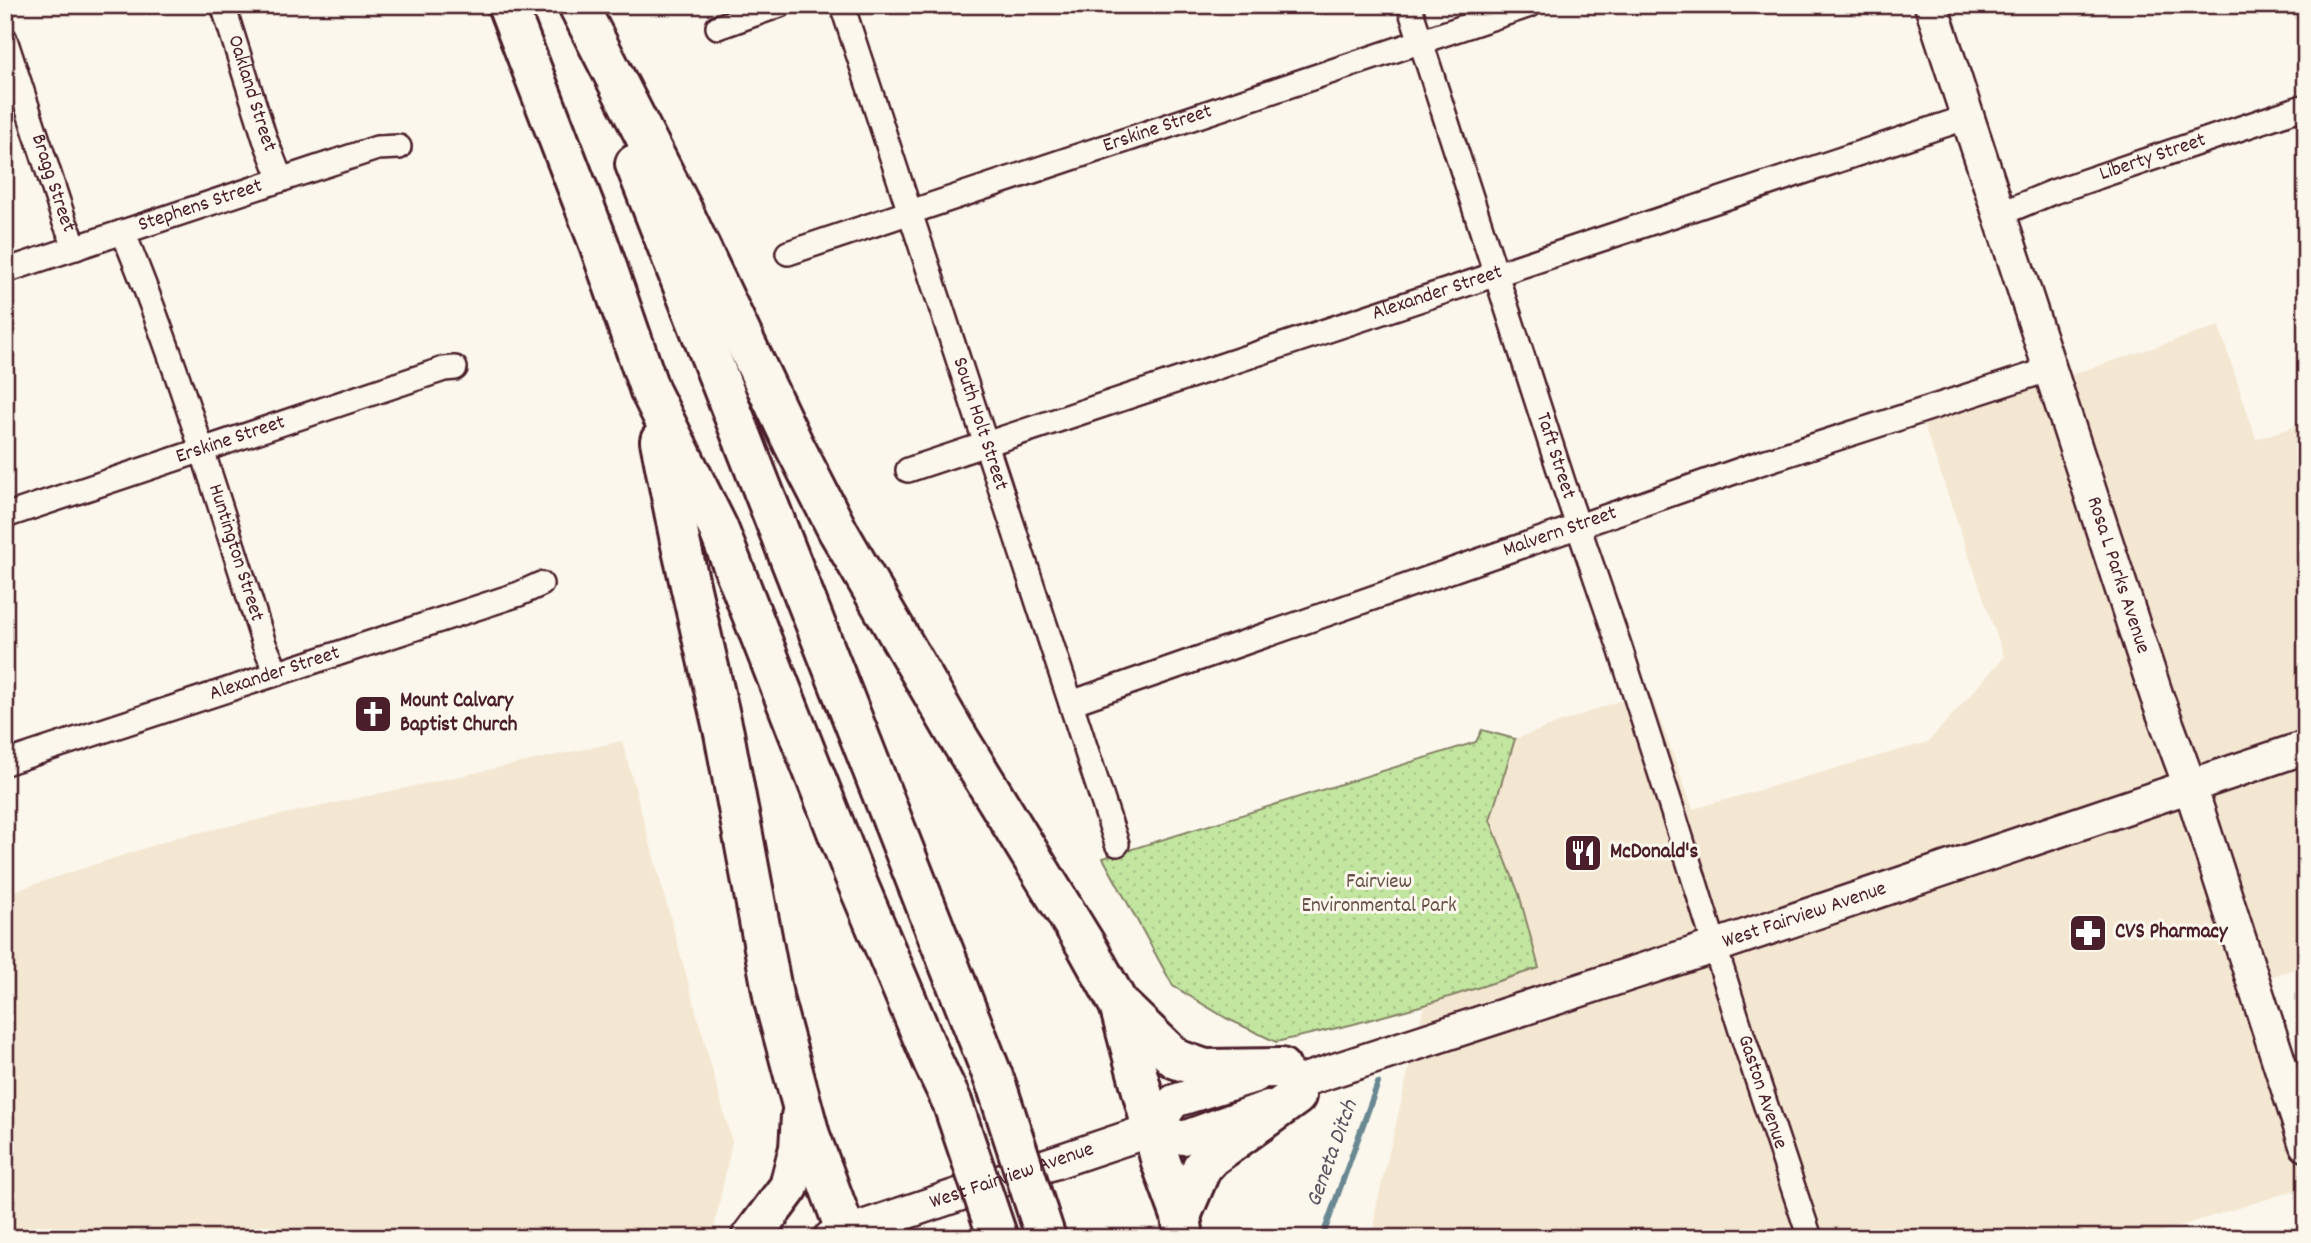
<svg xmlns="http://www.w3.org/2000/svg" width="2311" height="1243" viewBox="0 0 2311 1243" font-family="Dekko,sans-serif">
  <defs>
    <pattern id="park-dots" width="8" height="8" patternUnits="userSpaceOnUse" patternTransform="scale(1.75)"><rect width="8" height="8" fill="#c2e6a0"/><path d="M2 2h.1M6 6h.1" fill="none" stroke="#a8c58a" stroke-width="1.8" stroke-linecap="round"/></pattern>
  </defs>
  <rect width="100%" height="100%" fill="#fbf7ec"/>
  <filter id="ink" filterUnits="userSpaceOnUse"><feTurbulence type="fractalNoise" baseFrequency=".0143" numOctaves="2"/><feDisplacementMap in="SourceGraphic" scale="14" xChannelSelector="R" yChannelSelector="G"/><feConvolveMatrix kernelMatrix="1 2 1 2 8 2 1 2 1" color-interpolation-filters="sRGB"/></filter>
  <g filter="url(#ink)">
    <g fill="#f4e7d2">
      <path d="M2219 326 2256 439 2306 423V965L2267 978 2306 1107V1187L2142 1238H1375V1212L1424 1005 1539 968 1490 820 1515 739 1649 690 1693 809 1928 742 2004 657 1923 423Z"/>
      <path d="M622 741 732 1142 712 1238H5V894L178 837Z"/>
    </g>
    <path fill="url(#park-dots)" stroke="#868266" stroke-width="2" d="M1482 730 1515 739 1490 820 1519 894 1539 968 1424 1005 1350 1025 1276 1042 1226 1018 1173 986 1103 858 1476 742Z"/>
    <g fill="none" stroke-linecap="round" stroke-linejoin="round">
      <path stroke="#698892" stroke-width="6" d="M1322 1238 1378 1083"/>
      <defs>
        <g id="street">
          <path id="s1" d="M223 5 265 139 281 180"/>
          <path id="s2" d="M842 5 1117 844"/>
          <path id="s3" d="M1409 5 1564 485 1620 648 1679 831 1742 1034 1810 1238"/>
          <path d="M718 27 780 5"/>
          <path id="s4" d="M5 39 64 220 76 248"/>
          <path id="s5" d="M2000 214 2053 192 2306 106"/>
          <path id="s6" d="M123 232C178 365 220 507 264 644L277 673"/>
          <path id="s7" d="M788 253 1530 5"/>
          <path id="s8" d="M5 271 377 148 399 147"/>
          <path id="s9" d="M908 470 1968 117"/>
          <path id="s10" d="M5 516 444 369 455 368"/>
          <path id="s11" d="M1071 703 1757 464 2051 369"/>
          <path id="s12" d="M5 763 519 594 541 584"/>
        </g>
        <g id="secondary">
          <path id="s13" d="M1931 5 2157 697 2190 786 2306 1145"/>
          <path id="s14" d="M1301 1081 1716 946 2306 747"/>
          <path d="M1154 1129 1174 1101 1255 1076"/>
          <path id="s15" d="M830 1238 1154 1129 1183 1138 1268 1107"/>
        </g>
        <g id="highway">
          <path d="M507 5 599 244 650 391 718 528 854 875 933 1062 952 1102"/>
          <path d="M578 5 682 209 793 443 838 531 955 732 1087 947 1119 1005 1161 1162 1181 1216 1184 1238"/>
          <path d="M635 164 997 1087"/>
          <path d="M660 441 680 541 724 733 774 1001 810 1135 848 1238"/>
          <path d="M1121 1006 1176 1059 1205 1069 1281 1068"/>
          <path d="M1181 1216 1202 1167 1211 1157 1296 1096"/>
          <path d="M751 1238 789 1187 799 1148 801 1116"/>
        </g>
      </defs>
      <use href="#street" stroke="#4a1f2b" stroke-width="28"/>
      <use href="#secondary" stroke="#4a1f2b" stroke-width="37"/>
      <use href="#highway" stroke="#4a1f2b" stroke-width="44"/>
      <use href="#street" stroke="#fbf7ec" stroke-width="23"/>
      <use href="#secondary" stroke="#fbf7ec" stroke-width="32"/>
      <use href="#highway" stroke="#fbf7ec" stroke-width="38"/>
      <defs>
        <g id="highway-bridge">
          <path d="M997 1087 1046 1238"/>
          <path d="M952 1102 998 1238"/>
        </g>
      </defs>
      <use href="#highway-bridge" stroke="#4a1f2b" stroke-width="44" stroke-linecap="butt"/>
      <use href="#highway-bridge" stroke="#fbf7ec" stroke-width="38"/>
    </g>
  </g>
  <defs>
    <symbol id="church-square" viewBox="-11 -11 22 22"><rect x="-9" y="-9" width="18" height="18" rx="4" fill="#4a1f2b" stroke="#fbf7ec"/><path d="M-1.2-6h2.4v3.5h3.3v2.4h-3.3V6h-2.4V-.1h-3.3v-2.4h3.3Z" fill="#fff"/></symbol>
    <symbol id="restaurant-square" viewBox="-11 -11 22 22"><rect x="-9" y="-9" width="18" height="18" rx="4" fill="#4a1f2b" stroke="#fbf7ec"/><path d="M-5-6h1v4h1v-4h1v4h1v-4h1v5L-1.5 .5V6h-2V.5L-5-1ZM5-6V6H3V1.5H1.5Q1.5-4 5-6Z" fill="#fff"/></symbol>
    <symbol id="pharmacy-square" viewBox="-11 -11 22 22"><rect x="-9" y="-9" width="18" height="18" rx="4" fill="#4a1f2b" stroke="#fbf7ec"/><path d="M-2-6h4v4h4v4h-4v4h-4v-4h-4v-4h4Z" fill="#fff"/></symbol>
  </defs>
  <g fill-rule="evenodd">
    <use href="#church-square" x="351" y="692" width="44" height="44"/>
    <use href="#restaurant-square" x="1561" y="831" width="44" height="44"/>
    <use href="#pharmacy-square" x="2066" y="911" width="44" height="44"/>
  </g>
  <g text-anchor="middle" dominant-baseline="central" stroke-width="6" stroke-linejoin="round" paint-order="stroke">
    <g font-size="21" fill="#4a1f2b" stroke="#fbf7ec">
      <text stroke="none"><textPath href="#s1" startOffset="93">Oakland Street</textPath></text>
      <text stroke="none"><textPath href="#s7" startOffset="390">Erskine Street</textPath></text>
      <text stroke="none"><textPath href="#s5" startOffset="163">Liberty Street</textPath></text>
      <text stroke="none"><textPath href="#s4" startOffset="152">Bragg Street</textPath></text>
      <text stroke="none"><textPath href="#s8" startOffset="206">Stephens Street</textPath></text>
      <text stroke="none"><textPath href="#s9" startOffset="558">Alexander Street</textPath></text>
      <text stroke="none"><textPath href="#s2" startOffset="441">South Holt Street</textPath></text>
      <text stroke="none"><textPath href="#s10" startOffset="238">Erskine Street</textPath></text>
      <text stroke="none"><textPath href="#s3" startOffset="474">Taft Street</textPath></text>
      <text stroke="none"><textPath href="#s11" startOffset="518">Malvern Street</textPath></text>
      <text stroke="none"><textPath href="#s6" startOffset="340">Huntington Street</textPath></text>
      <text stroke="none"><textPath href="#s13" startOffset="600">Rosa L Parks Avenue</textPath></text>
      <text stroke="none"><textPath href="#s12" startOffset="284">Alexander Street</textPath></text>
      <text stroke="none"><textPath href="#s14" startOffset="530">West Fairview Avenue</textPath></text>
      <text stroke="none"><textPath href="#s3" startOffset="1143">Gaston Avenue</textPath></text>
      <text stroke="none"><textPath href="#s15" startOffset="192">West Fairview Avenue</textPath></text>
    </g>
    <g font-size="21" font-weight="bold" fill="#4a1f2b" stroke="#fbf7ec" text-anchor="start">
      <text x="400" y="702">Mount Calvary<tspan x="400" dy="24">Baptist Church</tspan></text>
      <text x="1610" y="853">McDonald's</text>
      <text x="2115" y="933">CVS Pharmacy</text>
    </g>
    <g font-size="21" fill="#685148" stroke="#fbf7ec">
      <text x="1379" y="883">Fairview<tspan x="1379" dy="24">Environmental Park</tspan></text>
    </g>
    <g font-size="23" font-style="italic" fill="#59545f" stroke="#fbf7ec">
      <text transform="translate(1333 1154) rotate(-70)">Geneta Ditch</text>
    </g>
  </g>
  <rect width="2311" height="1243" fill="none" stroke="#fbf7ec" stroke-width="28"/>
  <rect x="14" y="14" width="2283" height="1215" fill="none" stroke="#4a1f2b" stroke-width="2.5" filter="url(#ink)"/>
</svg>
